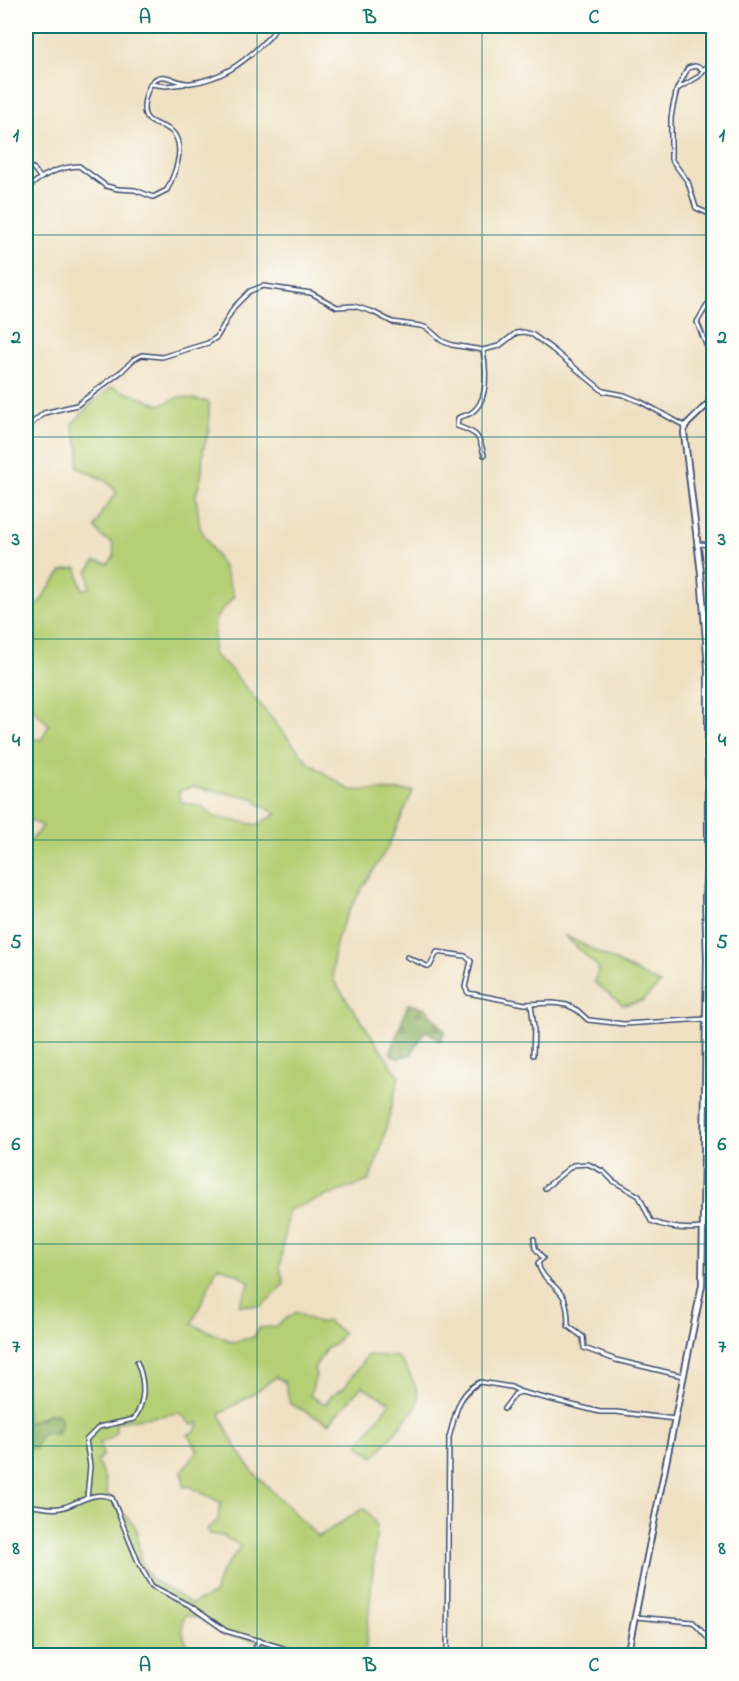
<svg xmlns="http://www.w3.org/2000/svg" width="739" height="1681" viewBox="0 0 739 1681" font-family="'Indie Flower',sans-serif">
  <defs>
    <pattern id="forest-firs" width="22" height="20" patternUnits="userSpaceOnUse" patternTransform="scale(1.5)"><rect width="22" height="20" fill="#90b266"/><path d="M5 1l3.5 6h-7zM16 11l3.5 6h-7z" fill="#759157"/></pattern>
  </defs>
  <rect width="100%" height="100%" fill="#fdfcf7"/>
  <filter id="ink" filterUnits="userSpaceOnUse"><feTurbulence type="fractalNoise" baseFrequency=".0167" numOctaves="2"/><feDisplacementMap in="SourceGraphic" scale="12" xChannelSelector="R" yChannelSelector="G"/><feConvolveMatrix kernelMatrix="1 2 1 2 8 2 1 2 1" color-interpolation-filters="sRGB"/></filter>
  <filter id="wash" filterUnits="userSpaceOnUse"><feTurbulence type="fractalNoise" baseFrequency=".008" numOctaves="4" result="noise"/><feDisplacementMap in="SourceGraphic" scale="24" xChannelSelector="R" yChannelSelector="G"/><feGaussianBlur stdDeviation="1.35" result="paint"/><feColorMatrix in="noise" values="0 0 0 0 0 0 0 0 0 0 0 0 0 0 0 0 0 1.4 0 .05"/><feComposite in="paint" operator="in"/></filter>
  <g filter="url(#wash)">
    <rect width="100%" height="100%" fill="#efe0c2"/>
    <g fill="#b5cf74" stroke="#687f69" stroke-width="1.5" fill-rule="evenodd">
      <path d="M112 387 160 405 180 397 209 402V430L203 450 202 474 196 495 200 528 223 567 234 596 215 619 213 654 231 670 308 762 350 790 413 791C405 809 397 828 388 846 365 889 326 929 334 981L399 1076 380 1152 369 1181 288 1210 280 1267 284 1284 262 1306 239 1305 250 1283 240 1275 218 1266 192 1324 233 1342 254 1337 258 1328 274 1327 296 1312 318 1323 327 1321 343 1333 335 1344 326 1349 314 1368 316 1375 310 1396 326 1404 332 1395 344 1388 367 1355 397 1357C407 1367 422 1392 417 1406L374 1457 358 1445 390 1402 362 1386 329 1423 290 1404 285 1382 276 1377 253 1394 220 1414 231 1439 253 1472 318 1537 364 1508 377 1525 365 1655H264L261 1645 254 1641 224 1633 207 1620 185 1615C178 1629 186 1643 192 1655H26V1451L37 1441 42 1433 26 1424V846L43 826 26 818V739H42L49 725 35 711 26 689V606L33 603 38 605C42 601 43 596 46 592 51 585 57 578 62 571L77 568 82 589 90 588 88 571 95 561 108 564 114 557 113 543 102 537 95 528 102 512 117 492 105 480 78 468 79 448 72 424 92 403ZM193 787 254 798 259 804 277 814 257 825 215 817 201 806 181 802 179 791ZM180 1413 191 1424 200 1423 195 1431 188 1435 198 1450 182 1471 184 1487 189 1486 222 1503 219 1508 218 1520 207 1529 210 1534 223 1536 241 1546C228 1566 219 1567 215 1593L192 1604 153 1581 141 1563 136 1528 112 1498 107 1495 105 1479 97 1461 103 1455 100 1443 105 1441 116 1433V1423L136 1419Z"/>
      <path d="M564 935 660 984 642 1001 623 1005 594 982 599 968Z"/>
    </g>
    <g fill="url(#forest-firs)" stroke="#567062" stroke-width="1.5">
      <path d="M408 1004 426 1008 445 1031 440 1041 426 1030 411 1054 399 1058 390 1054Z"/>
      <path d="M47 1414H58L62 1422 57 1434 42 1433 37 1441 36 1449 27 1448 26 1451V1424Z"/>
    </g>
  </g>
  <g filter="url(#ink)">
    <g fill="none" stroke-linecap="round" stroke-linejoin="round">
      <defs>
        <g id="minor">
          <path d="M703 69 695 66 688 68 677 89 673 106 671 118V159L688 182 696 208 714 216"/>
          <path d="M150 84 166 86 184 84"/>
          <path d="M679 88 698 77 707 66 714 49"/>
          <path d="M33 168 40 177"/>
          <path d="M26 190C40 176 59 167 79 166L106 186 118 189 135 190 153 197 167 190C174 175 184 153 176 137 167 119 138 131 145 99 147 93 148 87 152 82 164 69 176 85 191 83 220 79 241 65 262 44 268 38 274 34 275 26"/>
          <path d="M714 294 697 322 714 364"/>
          <path d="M483 350C486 368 490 401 471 413 468 415 462 416 458 418L457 426C477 433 479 434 484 455"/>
          <path d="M26 428 44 413 77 405 122 371 134 359 142 355 162 357 208 343 217 337 234 307 250 291 263 286 311 293 337 307 354 306 373 312 392 322 421 326 427 328 442 341 452 345 483 350 499 346 516 333 524 332 533 335 552 349 603 391 624 395 641 402 685 426"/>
          <path d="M697 544 714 545"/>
          <path d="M407 957 427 966H430L437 952 465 956 471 961 465 987 468 993 525 1004 553 1003 567 1005 577 1010 588 1020 624 1024 706 1019"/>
          <path d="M531 1004 534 1028 533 1055"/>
          <path d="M704 1153 714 1152"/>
          <path d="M545 1188 573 1165 588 1164 604 1172 613 1181 639 1196 651 1221C668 1228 685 1230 703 1228"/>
          <path d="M534 1239 535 1248 543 1258 538 1263C541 1279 557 1285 564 1298 568 1307 568 1317 568 1326L583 1337 584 1348 616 1360 683 1376"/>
          <path d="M504 1409 515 1394 521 1392 600 1412H616L675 1419"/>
          <path d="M87 1498 90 1466 86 1440 99 1427 134 1419C146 1401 145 1381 137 1362"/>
          <path d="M26 1506C37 1505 49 1510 60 1508 77 1505 94 1489 112 1498L139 1564 152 1586 189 1605 226 1631 310 1656"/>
          <path d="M635 1617 693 1622 714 1645"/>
          <path d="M628 1651 638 1656"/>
          <path d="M252 1656 259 1640"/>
          <path d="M447 1656 449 1437C456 1415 456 1395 480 1382L511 1387 521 1392"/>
        </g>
        <path id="major" d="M627 1656 702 1285 707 959 705 898 708 850V668L701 573 684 433 685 426 714 398"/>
      </defs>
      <use href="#minor" stroke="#3b4a6d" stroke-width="6"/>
      <use href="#major" stroke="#3b4a6d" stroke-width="8"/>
      <use href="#minor" stroke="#fff" stroke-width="3"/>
      <use href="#major" stroke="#fff" stroke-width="4.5"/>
    </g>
  </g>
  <path fill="none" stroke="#0f766e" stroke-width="1.5" stroke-opacity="0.55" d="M257 26V1656M482 26V1656M26 235H714M26 437H714M26 639H714M26 840H714M26 1042H714M26 1244H714M26 1446H714"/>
  <rect width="739" height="1681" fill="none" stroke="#fdfcf7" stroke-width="66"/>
  <rect x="33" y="33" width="673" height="1615" fill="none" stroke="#0f766e" stroke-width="2"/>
  <g font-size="20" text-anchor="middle" font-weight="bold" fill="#0f766e">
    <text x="145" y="23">A</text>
    <text x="370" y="23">B</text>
    <text x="594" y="23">C</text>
    <text x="16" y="141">1</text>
    <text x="722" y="141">1</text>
    <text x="16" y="343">2</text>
    <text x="722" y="343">2</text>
    <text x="16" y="545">3</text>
    <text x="722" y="545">3</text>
    <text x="16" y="746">4</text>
    <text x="722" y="746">4</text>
    <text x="16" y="948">5</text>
    <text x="722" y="948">5</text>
    <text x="16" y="1150">6</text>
    <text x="722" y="1150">6</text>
    <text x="16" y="1352">7</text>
    <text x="722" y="1352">7</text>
    <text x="16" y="1554">8</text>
    <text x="722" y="1554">8</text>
    <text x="145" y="1671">A</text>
    <text x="370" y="1671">B</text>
    <text x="594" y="1671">C</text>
  </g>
</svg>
